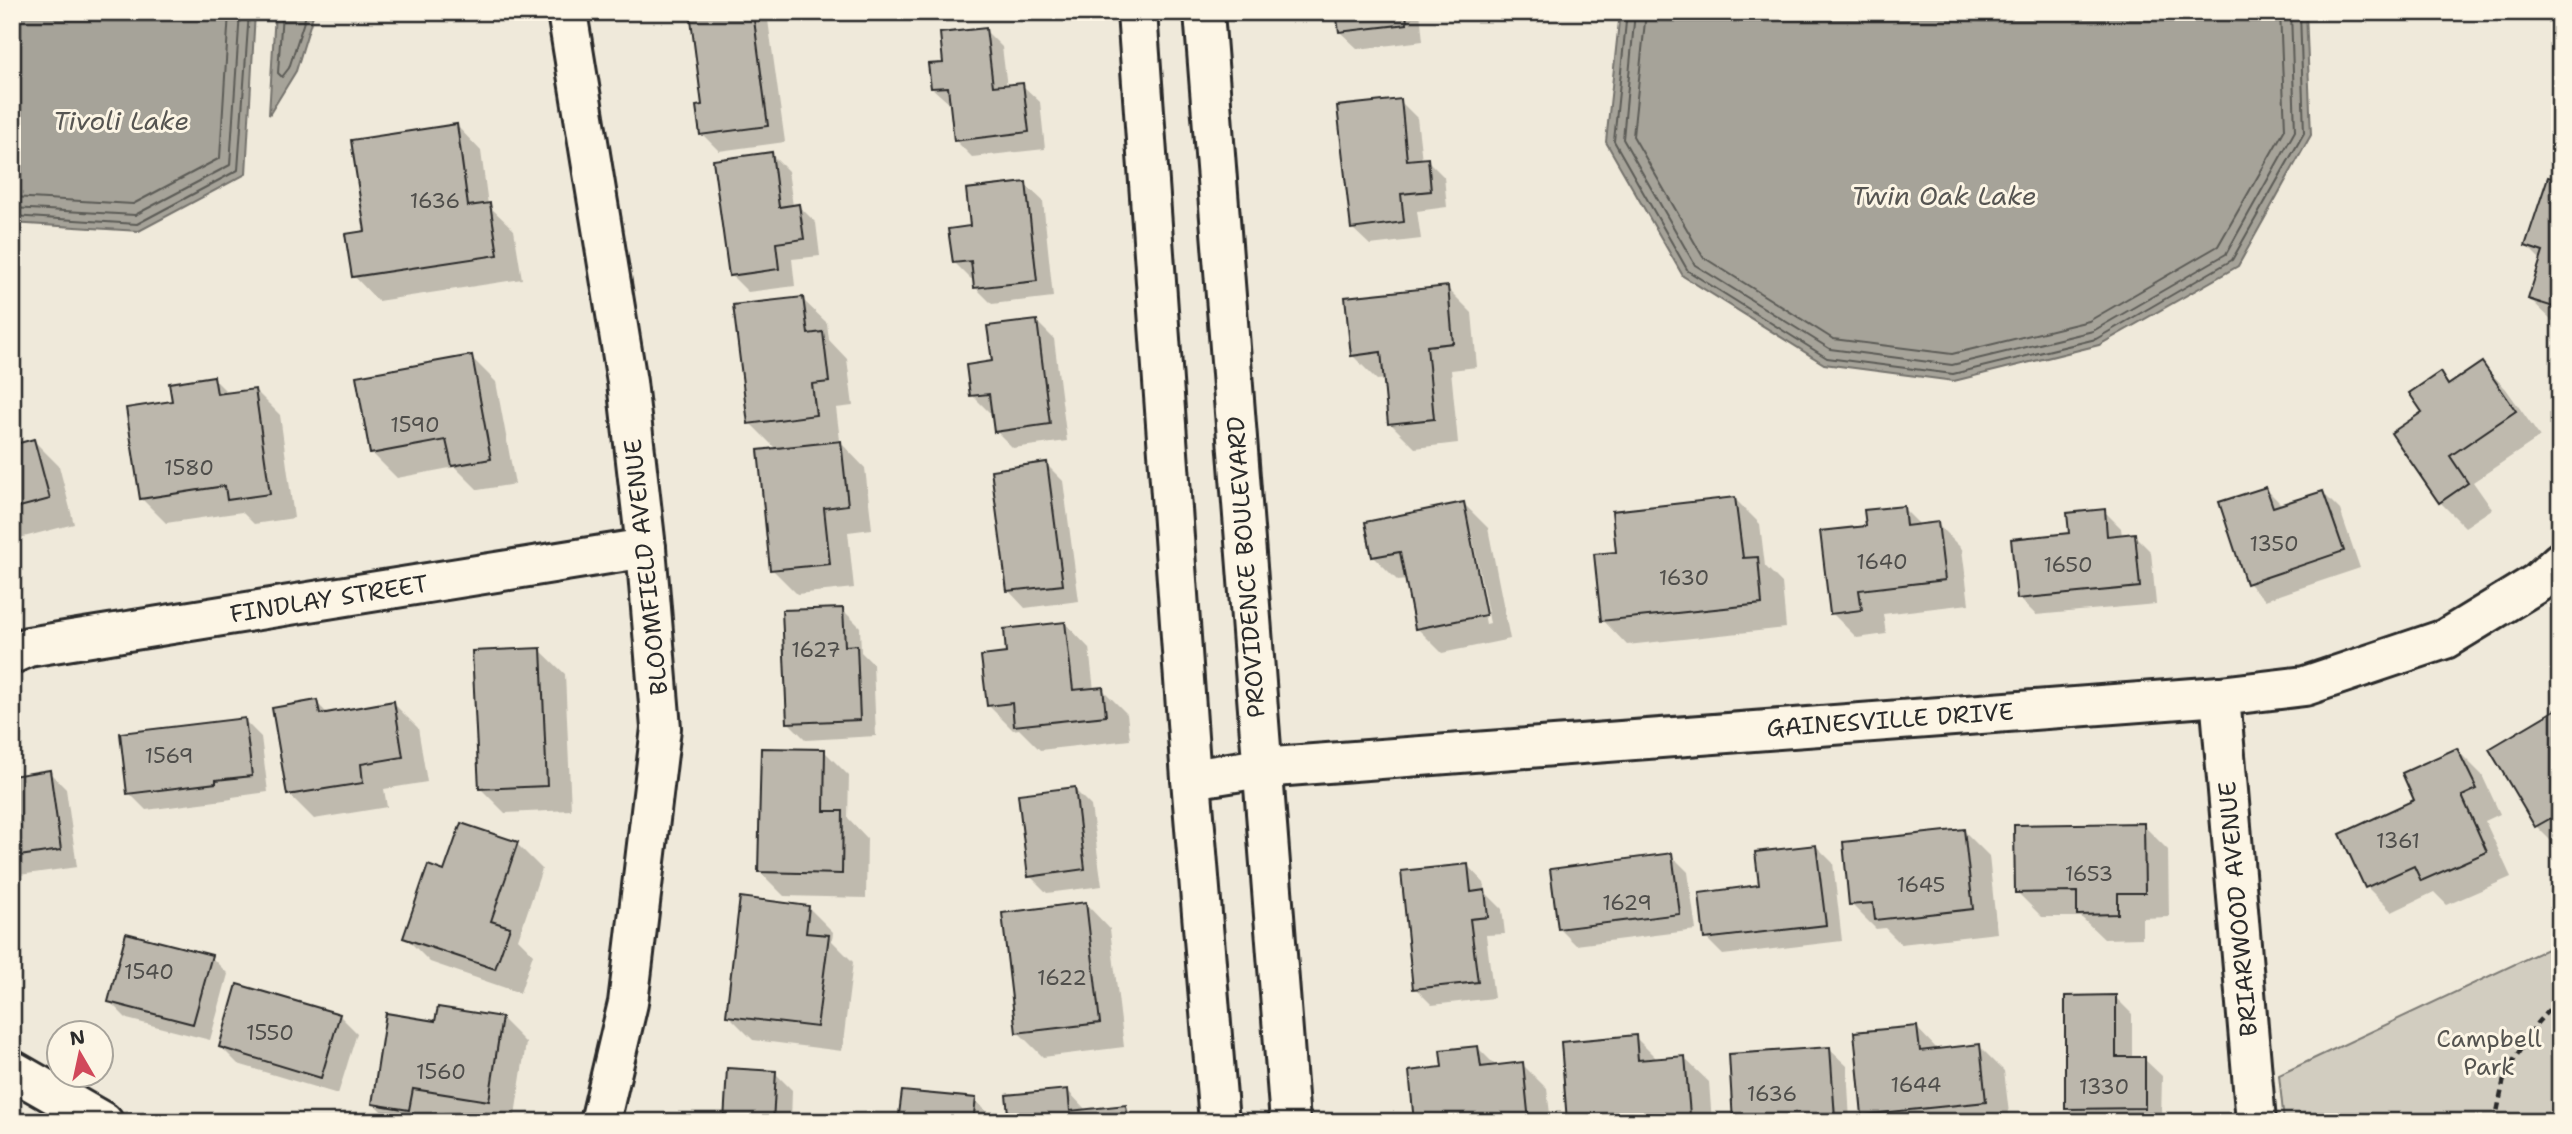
<svg xmlns="http://www.w3.org/2000/svg" width="2572" height="1134" viewBox="0 0 2572 1134" font-family="'Shantell Sans',sans-serif">
  <rect width="100%" height="100%" fill="#efe9da"/>
  <filter id="ink" filterUnits="userSpaceOnUse"><feTurbulence type="fractalNoise" baseFrequency=".0143" numOctaves="2"/><feDisplacementMap in="SourceGraphic" scale="14" xChannelSelector="R" yChannelSelector="G"/><feConvolveMatrix kernelMatrix="1 2 1 2 8 2 1 2 1" color-interpolation-filters="sRGB"/></filter>
  <g filter="url(#ink)">
    <path fill="#d2cdc0" stroke="#7e7c76" stroke-width="2" d="M2560 943V1122H2284L2279 1075Z"/>
    <g fill="#a6a399" stroke="#75736d" stroke-width="2">
      <path d="M12 12H255L246 174 139 231 12 223Z"/>
      <path d="M275 12H314L296 71 269 115Z"/>
      <path d="M1620 12H2306L2311 135 2238 266 2099 345 1954 381 1824 364 1683 276 1606 142Z"/>
    </g>
    <g fill="#0003" fill-rule="evenodd">
      <path d="M692 12H760L768 20 785 142 719 151 702 134 704 107Z"/>
      <path d="M1338 12H1420L1423 41 1358 49 1340 32Z"/>
      <path d="M985 30 1002 47 1007 87 1022 85 1040 102 1045 149 972 157 955 140 951 105 932 88 945 65Z"/>
      <path d="M1400 101 1417 118 1422 160H1427L1444 177 1447 207 1417 211 1421 239 1370 245 1352 228Z"/>
      <path d="M457 126 481 151 488 205 514 230 522 279 378 301 354 276 367 232Z"/>
      <path d="M771 154 788 171 793 206H799L816 223 820 256 792 259 795 286 748 292 731 275Z"/>
      <path d="M2560 182V325L2555 323 2530 299 2542 261 2527 246Z"/>
      <path d="M1025 184 1043 201 1053 297 992 304 975 287 974 279H971L954 262 972 228Z"/>
      <path d="M1447 288 1472 313 1477 367 1451 370 1458 443 1415 448 1390 423 1386 379 1377 380 1352 355Z"/>
      <path d="M802 299 827 323 829 340 847 359 853 406 836 408 840 440 815 443 816 446 841 443 865 468 872 529 848 532 854 588 797 594 772 569 777 450 750 423Z"/>
      <path d="M1037 322 1054 339 1067 441 1013 448 996 431 993 412H989L972 395 994 363Z"/>
      <path d="M471 357 496 382 515 484 478 490 455 467 397 478 372 453Z"/>
      <path d="M2482 364 2506 389 2540 437 2473 482 2492 509 2465 527 2440 502 2424 412 2440 374 2450 385Z"/>
      <path d="M213 378 229 394 255 390 280 415 294 518 254 524 242 512 166 523 141 498 174 403Z"/>
      <path d="M34 441 59 466 74 524 12 540V447Z"/>
      <path d="M1046 464 1063 481 1079 601 1025 608 1008 590Z"/>
      <path d="M2266 489 2283 506 2323 493 2340 510 2360 568 2265 600 2248 583Z"/>
      <path d="M1735 499 1760 524 1765 566 1782 583 1786 628 1627 645 1603 620 1618 553Z"/>
      <path d="M1463 503 1488 528 1510 639 1442 653 1417 628 1407 580 1398 581 1373 556ZM1468 530H1471L1490 623 1486 624Z"/>
      <path d="M1903 508 1921 526 1937 524 1962 549 1969 604 1883 614 1886 634 1857 638 1832 613Z"/>
      <path d="M2104 511 2121 528 2122 536 2134 535 2151 552 2156 604 2036 615 2019 598 2071 535Z"/>
      <path d="M843 610 860 627 861 652 873 664 876 736 806 740 789 723Z"/>
      <path d="M1065 623 1089 648 1094 690 1102 689 1127 714 1130 740 1040 750 1019 729 1013 730 988 705 1008 655Z"/>
      <path d="M540 650 565 674 571 810 505 813 480 788Z"/>
      <path d="M316 702 328 714 393 703 418 728 427 782 384 789 387 807 314 819 289 794Z"/>
      <path d="M2560 709V850L2536 826Z"/>
      <path d="M244 720 261 737 268 792 232 797V799L146 810 129 793Z"/>
      <path d="M2457 750 2482 775 2500 814 2485 821 2511 877 2447 905 2434 892 2392 912 2367 887 2417 801Z"/>
      <path d="M824 751 849 776 848 818 867 838 866 898 784 896 760 872Z"/>
      <path d="M49 772 66 789 77 867 12 876V777Z"/>
      <path d="M1074 789 1091 806 1102 886 1047 893 1030 876Z"/>
      <path d="M2143 825 2168 850 2169 917 2142 918V938L2104 939 2081 917H2042L2017 892Z"/>
      <path d="M1964 831 1989 856 1997 933 1901 944 1885 928 1876 929 1851 904Z"/>
      <path d="M517 844 542 869 518 939 533 954 520 993 430 962 405 937 445 873Z"/>
      <path d="M1816 846 1833 863 1842 941 1723 955 1706 938 1761 887Z"/>
      <path d="M1671 855 1688 872 1696 930 1576 945 1559 928Z"/>
      <path d="M1467 865 1484 883 1486 893 1502 909 1505 934 1486 935 1494 998 1432 1005 1415 988Z"/>
      <path d="M1086 904 1110 929 1124 1047 1043 1057 1018 1032Z"/>
      <path d="M809 908 833 932 832 941 853 962 842 1051 753 1040 728 1015Z"/>
      <path d="M211 957 228 974 210 1040 127 1019 109 1001Z"/>
      <path d="M238 986 340 1016 357 1033 338 1094 238 1064 221 1047Z"/>
      <path d="M2115 997 2132 1014V1059H2144L2162 1076 2161 1122H2081L2067 1108Z"/>
      <path d="M501 1018 526 1043 514 1122H494L437 1112 435 1122H392L374 1104 437 1023Z"/>
      <path d="M1916 1027 1939 1051 1979 1046 2004 1071 2010 1122H1872L1864 1114Z"/>
      <path d="M1635 1037 1658 1060 1684 1058 1709 1082 1712 1122H1569Z"/>
      <path d="M1478 1048 1497 1067 1522 1064 1547 1089 1551 1122H1416L1444 1068Z"/>
      <path d="M1829 1049 1847 1066 1850 1122H1735Z"/>
      <path d="M775 1073 792 1090 791 1122H726Z"/>
      <path d="M1068 1091 1087 1111 1125 1107 1140 1122H1011Z"/>
      <path d="M975 1100 992 1117V1122H900Z"/>
    </g>
    <g fill="none" stroke-linecap="round" stroke-linejoin="round">
      <g stroke="#5c5b57" stroke-width="2">
        <path d="M282 12 278 73 282 77 289 68 307 12"/>
        <path d="M1627 12 1614 141 1688 271 1827 358 1953 374 2096 339 2232 260 2304 133 2300 12"/>
        <path d="M1635 12 1623 139 1695 265 1830 349 1952 365 2093 331 2226 254 2295 131 2291 12"/>
        <path d="M1646 12 1633 136 1703 257 1833 339 1952 354 2089 321 2218 246 2285 129 2280 12"/>
        <path d="M12 197 133 204 220 158 229 12"/>
        <path d="M12 208 135 215 230 165 240 12"/>
        <path d="M12 216 137 224 238 170 249 12"/>
      </g>
    </g>
    <g fill="#bcb7ac" stroke="#2b2b2b" stroke-width="2">
      <path d="M690 12H753L768 126 700 135 696 106 702 105Z"/>
      <path d="M1336 12H1406L1407 24 1339 32Z"/>
      <path d="M986 28 993 86 1023 83 1029 132 954 141 948 87 931 88 928 64 943 63 940 33Z"/>
      <path d="M1401 99 1407 160 1428 158 1431 191 1401 194 1404 222 1351 229 1337 106Z"/>
      <path d="M457 124 468 206 490 203 498 255 352 277 345 234 365 231 351 140Z"/>
      <path d="M772 152 779 207 799 204 804 239 776 243 779 269 729 276 713 160Z"/>
      <path d="M2548 177 2560 180V309L2528 299 2543 252 2525 246Z"/>
      <path d="M1026 182 1037 281 974 288 971 261 953 263 948 229 970 226 966 189Z"/>
      <path d="M1448 286 1453 343 1427 346 1434 419 1388 424 1381 352 1351 356 1345 297Z"/>
      <path d="M803 297 808 334 823 332 829 382 812 384 816 415 748 424 733 305Z"/>
      <path d="M1037 320 1050 424 994 432 989 394 970 396 966 365 992 361 987 326Z"/>
      <path d="M472 355 491 459 452 466 446 440 370 454 356 376Z"/>
      <path d="M2482 362 2516 411 2450 456 2468 483 2439 503 2391 433 2422 412 2409 393 2440 372 2448 385Z"/>
      <path d="M214 376 217 394 255 389 270 494 227 500 225 486 140 499 126 408 172 401 169 383Z"/>
      <path d="M34 439 50 499 12 509V445Z"/>
      <path d="M841 441 848 505 824 508 830 564 770 570 758 450Z"/>
      <path d="M1047 462 1063 585 1007 591 991 470Z"/>
      <path d="M2266 487 2273 507 2323 491 2344 551 2246 584 2219 502Z"/>
      <path d="M1735 497 1743 558 1758 557 1762 604 1601 621 1594 554 1616 552 1612 511Z"/>
      <path d="M1464 502 1486 615 1415 629 1400 552 1372 557 1365 522Z"/>
      <path d="M1904 506 1906 526 1938 522 1945 580 1859 590 1862 610 1830 614 1820 531 1866 526 1864 510Z"/>
      <path d="M2105 509 2107 536 2135 533 2140 587 2017 599 2011 539 2069 533 2067 513Z"/>
      <path d="M843 608 845 646 857 645 860 720 787 723 782 610Z"/>
      <path d="M1065 622 1073 690 1103 687 1106 716 1014 726 1012 703 987 706 981 656 1006 653 1004 629Z"/>
      <path d="M541 648 547 786 479 789 472 651Z"/>
      <path d="M317 700 320 714 394 701 403 757 361 764 363 783 287 795 272 708Z"/>
      <path d="M2560 707V813L2535 827 2489 749Z"/>
      <path d="M245 718 252 776 216 780V783L127 794 120 733Z"/>
      <path d="M761 748 825 749 824 811H843L842 874 758 872Z"/>
      <path d="M2457 748 2477 789 2462 796 2487 852 2421 881 2414 866 2365 888 2340 834 2414 800 2402 773Z"/>
      <path d="M50 770 61 850 12 857V776Z"/>
      <path d="M1075 787 1085 869 1028 877 1018 794Z"/>
      <path d="M461 823 518 842 491 921 510 927 495 969 403 938 428 865 444 871Z"/>
      <path d="M2144 823 2145 893H2118V914L2077 915V892L2015 893 2014 825Z"/>
      <path d="M1964 829 1973 909 1875 920 1873 903 1849 905 1843 842Z"/>
      <path d="M1816 845 1826 925 1704 939 1699 893 1759 885 1755 852Z"/>
      <path d="M1672 853 1680 914 1558 929 1550 869Z"/>
      <path d="M1468 864 1471 892 1485 890 1488 917 1470 919 1478 982 1413 989 1401 871Z"/>
      <path d="M740 897 809 906 806 933 829 935 817 1027 726 1016Z"/>
      <path d="M1086 902 1100 1023 1016 1033 1002 913Z"/>
      <path d="M126 933 212 955 193 1024 108 1002Z"/>
      <path d="M237 984 340 1014 321 1078 219 1047Z"/>
      <path d="M2116 995V1057H2145V1108L2065 1109V996Z"/>
      <path d="M438 1007 502 1017 489 1101 413 1089 409 1110 372 1104 386 1013 435 1021Z"/>
      <path d="M1917 1026 1920 1051 1980 1044 1986 1102 1862 1115 1854 1032Z"/>
      <path d="M1636 1035 1638 1060 1685 1056 1690 1115 1606 1122H1567L1561 1042Z"/>
      <path d="M1478 1046 1481 1067 1523 1062 1529 1122H1414L1409 1071 1442 1067 1440 1050Z"/>
      <path d="M1830 1047 1835 1118 1733 1122 1729 1054Z"/>
      <path d="M727 1068 776 1071 773 1122H724Z"/>
      <path d="M1068 1089 1070 1111 1126 1105 1128 1122H1009L1006 1095Z"/>
      <path d="M902 1091 976 1098 973 1122H898Z"/>
    </g>
    <g fill="none" stroke-linecap="round" stroke-linejoin="round">
      <defs>
        <g id="minor">
          <path d="M567 12 627 382 646 548 661 728 628 1003 600 1122"/>
          <path d="M12 654 28 647 646 548"/>
          <path d="M2220 696 2256 1122"/>
          <path d="M1191 779 1261 768 2220 696 2305 686 2445 639 2537 583 2560 562"/>
          <path d="M12 1070 103 1122"/>
        </g>
        <g id="secondary">
          <path d="M1137 12 1191 779 1219 1122"/>
          <path d="M1204 12 1290 1122"/>
        </g>
      </defs>
      <use href="#minor" stroke="#2b2b2b" stroke-width="44"/>
      <use href="#secondary" stroke="#2b2b2b" stroke-width="44"/>
      <path stroke="#2b2b2b" stroke-width="4.5" stroke-dasharray="7 5" stroke-linecap="butt" d="M2495 1122 2505 1074 2537 1023 2560 997"/>
      <use href="#minor" stroke="#fcf5e5" stroke-width="38"/>
      <use href="#secondary" stroke="#fcf5e5" stroke-width="38"/>
    </g>
  </g>
  <g text-anchor="middle" dominant-baseline="central" stroke-width="6" stroke-linejoin="round" paint-order="stroke">
    <g font-size="21" fill="#4f4e4b">
      <text x="435" y="201">1636</text>
      <text x="415" y="425">1590</text>
      <text x="189" y="468">1580</text>
      <text x="2274" y="544">1350</text>
      <text x="1882" y="562">1640</text>
      <text x="2068" y="565">1650</text>
      <text x="1684" y="578">1630</text>
      <text x="816" y="650">1627</text>
      <text x="169" y="756">1569</text>
      <text x="2398" y="841">1361</text>
      <text x="2089" y="874">1653</text>
      <text x="1921" y="885">1645</text>
      <text x="1627" y="903">1629</text>
      <text x="149" y="972">1540</text>
      <text x="1062" y="978">1622</text>
      <text x="270" y="1033">1550</text>
      <text x="441" y="1072">1560</text>
      <text x="1916" y="1085">1644</text>
      <text x="2104" y="1087">1330</text>
      <text x="1772" y="1094">1636</text>
    </g>
    <g font-size="24" fill="#2b2b2b" stroke="#fcf5e5">
      <text transform="translate(646 567) rotate(-96)">BLOOMFIELD AVENUE</text>
      <text transform="translate(1246 567) rotate(-94)">PROVIDENCE BOULEVARD</text>
      <text transform="translate(329 599) rotate(-9)">FINDLAY STREET</text>
      <text transform="translate(1890 720) rotate(-4)">GAINESVILLE DRIVE</text>
      <text transform="translate(2238 909) rotate(-95)">BRIARWOOD AVENUE</text>
    </g>
    <g font-size="24" fill="#555450" stroke="#fcf5e5">
      <text x="2489" y="1039">Campbell<tspan x="2489" dy="28">Park</tspan></text>
    </g>
    <g font-size="26" font-style="italic" fill="#565552" stroke="#fcf5e5">
      <text x="121" y="120">Tivoli Lake</text>
      <text x="1944" y="195">Twin Oak Lake</text>
    </g>
  </g>
  <rect width="2572" height="1134" fill="none" stroke="#fcf5e5" stroke-width="42"/>
  <rect x="21" y="21" width="2530" height="1092" fill="none" stroke="#2b2b2b" stroke-width="2.5" filter="url(#ink)"/>
  <g transform="translate(80 1054) rotate(351)"><circle r="33" fill="#fcf5e5" stroke="#a8a49b" stroke-width="2"/>
  <path d="M0-5L12 26L0 18L-12 26Z" fill="#d1495b"/>
  <text y="-10" font-size="19" font-weight="bold" text-anchor="middle" fill="#2b2b2b">N</text>
  </g>
</svg>
